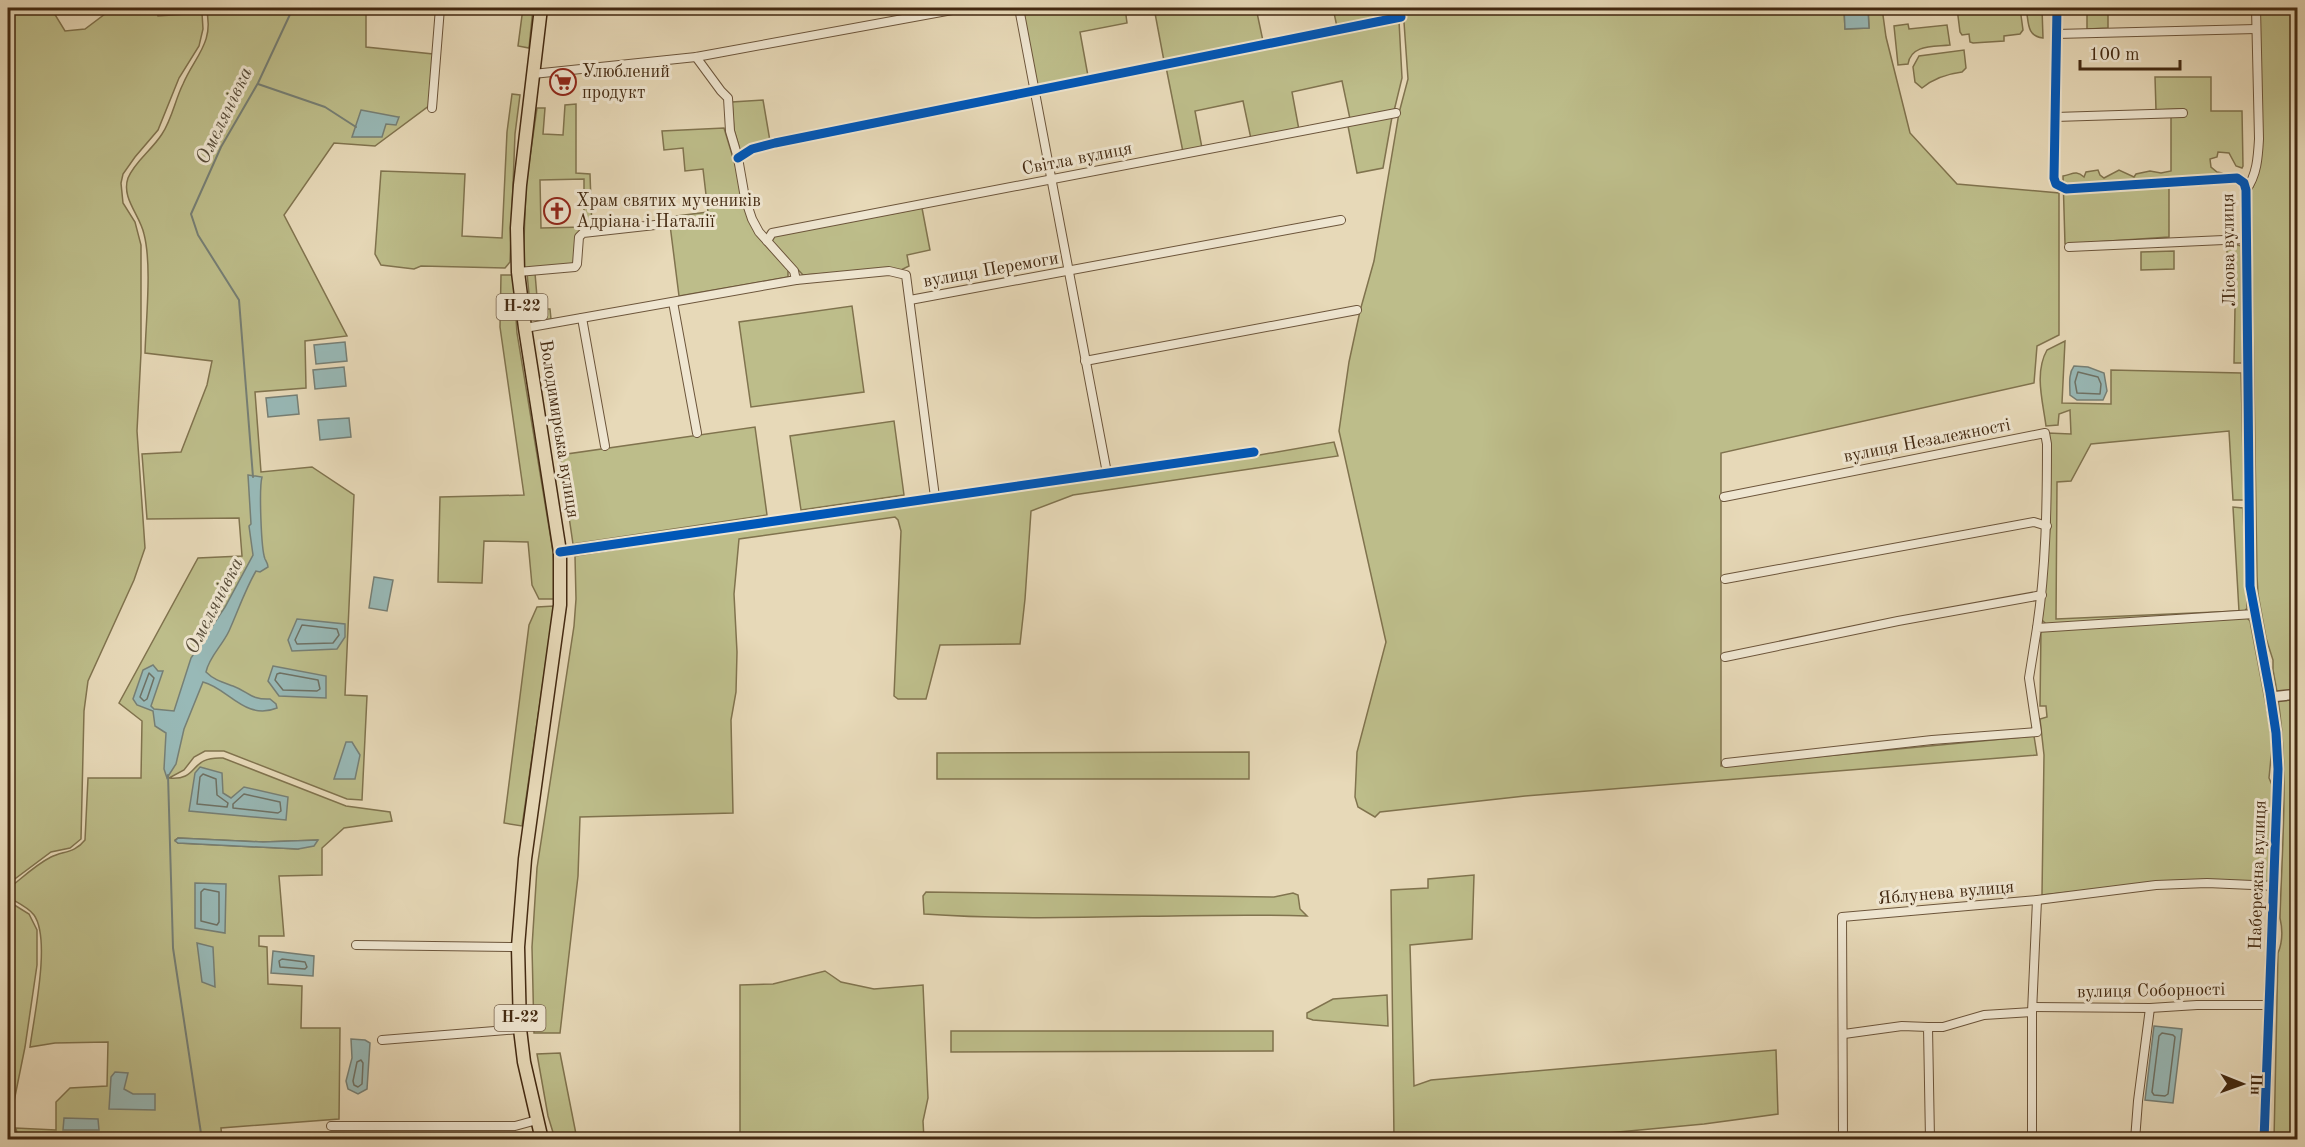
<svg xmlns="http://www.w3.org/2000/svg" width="2305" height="1147" viewBox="0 0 2305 1147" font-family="'Old Standard TT',serif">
  <rect width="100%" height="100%" fill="#e7d9b8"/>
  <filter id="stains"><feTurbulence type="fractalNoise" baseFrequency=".00333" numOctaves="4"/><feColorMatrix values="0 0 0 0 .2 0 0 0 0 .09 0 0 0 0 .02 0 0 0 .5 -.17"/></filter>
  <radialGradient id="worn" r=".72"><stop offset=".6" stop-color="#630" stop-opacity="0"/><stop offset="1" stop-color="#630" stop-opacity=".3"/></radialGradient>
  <g fill="#bdbd8a" stroke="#80734e" stroke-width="1.5" fill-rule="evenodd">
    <path d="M8 8H51L65 31 85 29 113 8H156L158 16 202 13 203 29 199 46 179 78 158 130 135 157 123 174 121 183 123 203 135 222 141 245V353L137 431 145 548 134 580 88 681 84 711 81 839 70 848 51 852 8 884Z"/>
    <path d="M206 8H366V47L433 54 430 105 375 146 334 143 284 215 347 336 305 341 306 388 255 392 261 472 312 467 354 495 345 695 367 696 362 800 347 799 224 751H205L194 757 184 770 169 778C200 781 188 756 223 758L346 806 390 812 392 821 344 828 322 848V875L279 876 284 936H259V946L267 947 268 984 302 986 301 1028H340L339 1119 221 1128 222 1139H18L16 1128 56 1130V1102L70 1088 107 1086 108 1042 55 1043 30 1047C34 1016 51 939 34 915 28 907 16 902 8 897V889C21 879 35 865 51 857 63 851 75 853 85 840L88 778H141L142 721 119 703 198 558 242 556 239 518 147 519 142 454 181 452 207 385 212 361 145 353C146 319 152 265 144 234 140 215 121 198 128 178 135 161 152 150 162 134 172 119 175 100 183 84 195 56 215 42 206 8ZM178 838 263 842 318 840 298 849 178 843 175 840Z"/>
    <path d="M523 8H533L529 48 518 46Z"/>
    <path d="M1022 8H1125L1127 23 1080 32 1088 76 1037 86Z"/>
    <path d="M1154 8H1256L1263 41 1164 61Z"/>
    <path d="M1333 8H1397L1398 15 1337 27Z"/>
    <path d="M1403 8H1844L1845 29 1869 28 1868 8H1882L1886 37 1910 133 1957 184 2059 193V335L2037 346 2034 383 1721 453V766L2034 736 2037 755 1525 796 1380 812 1375 817 1358 807 1355 797 1357 752 1386 642 1339 431 1349 362 1360 311 1374 261 1399 113 1408 79Z"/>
    <path d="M1957 8H2020L2023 30 2020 34 2004 36V41L1973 43 1970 42 1969 34 1962 35 1960 32Z"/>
    <path d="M2026 8H2042L2043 38C2026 36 2029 22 2026 8Z"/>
    <path d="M2087 8H2108V28L2087 29Z"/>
    <path d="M2258 8H2297L2298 690 2277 692 2273 670V660L2266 638 2258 594 2257 576 2251 191 2255 182Z"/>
    <path d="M1399 21 1402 78 1394 111 1350 119 1342 81 1292 92 1299 130 1251 139 1243 101 1195 111 1202 148 1183 152 1166 67Z"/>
    <path d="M1908 24 1909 29 1947 25 1950 45C1934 47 1911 44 1908 64L1898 65 1894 26Z"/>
    <path d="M1964 50 1966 68 1962 72C1946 74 1934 78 1922 88L1915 82 1913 67 1919 56Z"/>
    <path d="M2155 77H2211V111H2242L2243 166 2242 168 2236 166 2229 153 2218 152 2217 157 2210 159 2211 167 2217 172 2222 173 2225 176V181L2199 186 2196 184 2169 186V237L2065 244 2063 176C2073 174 2076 170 2084 177L2086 172 2098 170 2100 175 2104 178 2119 170 2134 177 2136 174 2150 171 2161 173 2171 171V115L2180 109 2156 110Z"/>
    <path d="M512 94 520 95 515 134 510 262 505 268 421 266 414 269 381 265 375 254 381 171 465 174 462 236 502 238 507 132Z"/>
    <path d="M763 100 770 141 741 153 734 130 732 102Z"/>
    <path d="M576 104V173L590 174 592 229 582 230 574 265 523 268 526 185 537 108H545L543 134 563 135 565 105ZM584 179V227L541 228 540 180Z"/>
    <path d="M1392 117 1383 168 1357 173 1348 126Z"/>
    <path d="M724 128 756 234 788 270V277L679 296 669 217 708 212 703 169 685 171 683 148 664 150 662 131Z"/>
    <path d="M922 208 930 250 907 255 909 266 901 270 892 269 803 275 771 241 774 236Z"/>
    <path d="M2231 243 2241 246 2242 363H2234L2235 308 2228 301 2227 249H2231Z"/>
    <path d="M2174 251V269L2141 270V252Z"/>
    <path d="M527 273H535L538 309H550L551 319 538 321 531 315Z"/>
    <path d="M501 275H513L517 333 553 552 555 577 554 599H539L532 585 528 542 484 541 482 583 438 582 440 497 524 495 500 327Z"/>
    <path d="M852 306 864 392 751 407 739 322Z"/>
    <path d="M2065 341 2062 403 2111 404V370L2241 373 2244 500H2233L2229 431 2091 444 2071 481 2057 482 2056 619 2239 611 2233 507 2243 508 2247 608 2245 611 2047 625 2042 620 2050 526 2048 433 2071 434 2070 410 2059 414 2058 425 2046 426C2043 402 2034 373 2047 350Z"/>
    <path d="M894 421 904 495 801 510 790 436Z"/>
    <path d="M755 427 767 515 573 544 560 455Z"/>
    <path d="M1334 442 1338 456 1073 495 1031 511 1025 599 1020 644 940 645 926 699H898L894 696 901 531 898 520 895 517 739 539 734 594 737 652 736 692 731 720 733 813 580 817 578 876 560 1033H534L532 947 537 868 574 626 576 599 575 556 770 525 1254 456Z"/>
    <path d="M554 606 522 826 504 823 529 625 537 607Z"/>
    <path d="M2246 617 2250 621 2270 726 2272 747 2269 778 2272 785 2269 879 2266 883H2156L2042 895 2044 755 2040 719 2047 717 2046 706H2040L2041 629Z"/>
    <path d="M2297 697V1139L2274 1140 2278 953C2283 941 2283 931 2280 918 2282 845 2289 772 2278 699Z"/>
    <path d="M1249 752V779H937V753Z"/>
    <path d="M1474 875 1472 939 1410 945 1414 1086 1431 1080 1776 1050 1778 1114 1704 1124 1543 1139H1394L1391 890 1428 888V879Z"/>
    <path d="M926 892 1274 897 1293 893 1298 895 1300 909 1307 916C1179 912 1052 923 924 914L923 896Z"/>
    <path d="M8 901 29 914 37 930V965L25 1047 8 1131 10 1140 8 1139Z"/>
    <path d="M825 971 841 982 874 989 923 985 928 1098 923 1121 924 1139H740V985L773 984Z"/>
    <path d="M1387 995 1388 1026 1313 1020 1307 1018V1013L1333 999Z"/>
    <path d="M951 1031H1273V1051L951 1052Z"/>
    <path d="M560 1053 577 1139H555L548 1116 537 1054Z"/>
  </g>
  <g fill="#98b9b7" stroke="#767f75" stroke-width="1.5">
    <path d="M1844 8H1868L1869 28 1845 29Z"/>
    <path d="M361 110 398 117H399L396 125 386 124 382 137H352Z"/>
    <path d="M345 342 347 361 316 364 314 345Z"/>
    <path d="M2074 366 2088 367 2104 373 2107 391 2103 400H2077L2070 395C2070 385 2068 374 2074 366Z"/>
    <path d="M344 367 346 386 315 389 313 370Z"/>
    <path d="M297 395 299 414 268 417 266 398Z"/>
    <path d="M349 418 351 437 320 440 318 420Z"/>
    <path d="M248 475 262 477C259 488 261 549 265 559 266 561 268 564 268 567L260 572 256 571C245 590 238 611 229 631 222 646 209 657 206 672 214 680 222 682 233 686 249 692 251 700 270 699L276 704 277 708C245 721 228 688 203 682L184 729 176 764 167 778 164 769 166 733 155 726 153 711 137 705 133 699 143 670 153 665 158 671H163L151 706 154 709 174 711 191 658 225 607 253 555 249 526 251 524Z"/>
    <path d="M374 577 393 580 387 611 369 608Z"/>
    <path d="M297 619 345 624V637L337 649 292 651 288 640Z"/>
    <path d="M273 666 326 676V698L279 696 268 681Z"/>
    <path d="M346 742H352L360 755 355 779H334Z"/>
    <path d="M200 767 222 773 223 793 231 798 244 787 288 797 286 820 189 811 195 773Z"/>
    <path d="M178 838 263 842 318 840 314 846 298 849 178 843 175 841Z"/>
    <path d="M195 883 226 884 225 933 195 928Z"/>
    <path d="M197 943 213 947 215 987 202 982Z"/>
    <path d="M273 951 314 956 313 976 271 973Z"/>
    <path d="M2154 1026 2182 1029 2173 1103 2145 1100Z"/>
    <path d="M351 1039 365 1040 370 1043 367 1089 358 1094 348 1089 346 1081 352 1058Z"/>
    <path d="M115 1072 128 1073 124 1089 133 1094H155V1110L109 1109 111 1077Z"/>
    <path d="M64 1118 98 1119 99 1130H63Z"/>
  </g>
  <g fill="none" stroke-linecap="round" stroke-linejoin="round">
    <g stroke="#6e7164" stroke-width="1.5">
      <path d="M2078 372 2098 377 2101 384 2100 394 2077 393 2075 382Z"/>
      <path d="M302 625 337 629 339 635 333 643 297 644 295 640Z"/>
      <path d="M149 673 154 678 147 699 144 701 140 697Z"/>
      <path d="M280 673 318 680 320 689 317 691 283 690 275 680 277 674Z"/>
      <path d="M203 774 216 779 217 795 228 803 227 807 197 804 200 777Z"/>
      <path d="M244 794 280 802 281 811 278 813 233 808V804Z"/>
      <path d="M204 889 219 892V922L217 925 201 921V892Z"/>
      <path d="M282 959 305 962 307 967 305 969 280 967 279 961Z"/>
      <path d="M2162 1033 2173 1035 2175 1037 2168 1094 2165 1096 2154 1095 2152 1092 2159 1036Z"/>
      <path d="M361 1060 363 1063 362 1084 358 1087 354 1085 353 1081 357 1062Z"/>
    </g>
    <g stroke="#767f75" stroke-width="2">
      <path d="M258 84 325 107 356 127"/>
      <path d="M253 477 239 300 198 235 191 214 221 147 258 83 293 8"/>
      <path d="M168 775 173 948 202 1140"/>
    </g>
    <defs>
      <g id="minor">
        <path d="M1019 8 1107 473"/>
        <path d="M2057 8 2054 178 2056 184 2066 189 2237 178"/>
        <path d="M2056 34 2256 29"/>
        <path d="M696 57 721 91 728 98 730 131 738 158 745 198 752 219 759 232 794 271 796 280"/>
        <path d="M533 74 696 57 963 8"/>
        <path d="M432 108 440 8"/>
        <path d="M2055 117 2183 113"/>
        <path d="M738 158 752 149 775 143 1401 17"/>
        <path d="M2246 190C2257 175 2258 157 2259 139L2256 8"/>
        <path d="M767 241 772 233 1396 113"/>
        <path d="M2069 247 2246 239"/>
        <path d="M518 272 575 267 577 264 579 237 583 233 655 225"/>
        <path d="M910 300 1341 220"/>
        <path d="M673 302 697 433"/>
        <path d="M582 318 605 446"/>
        <path d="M525 328 796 280 889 271 906 275 935 497"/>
        <path d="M1085 361 1357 310"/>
        <path d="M1724 497 2045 433 2047 444C2047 506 2046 567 2037 628"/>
        <path d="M560 552 1254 452"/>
        <path d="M1725 579 2034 522 2047 526"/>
        <path d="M1725 657 1898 621 2042 595"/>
        <path d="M1726 763 1932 740 2037 732 2029 678 2037 628 2254 614"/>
        <path d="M356 945 518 947"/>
        <path d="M2033 1007 2150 1008 2197 1005H2270"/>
        <path d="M1928 1027H1943L1984 1015 2032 1012"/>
        <path d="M1844 1034 1902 1026 1928 1027 1930 1140"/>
        <path d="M382 1040 520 1029"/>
        <path d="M331 1126H515L537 1120"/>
        <path d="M1843 1140 1842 917 2037 900 2156 885 2207 883 2275 886"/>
        <path d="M2032 1140V1012L2037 900"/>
        <path d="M2135 1140 2138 1101 2150 1008"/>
      </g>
      <g id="tertiary">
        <path d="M2237 178 2244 183 2246 190 2250 586 2270 693 2276 733 2278 769 2264 1140"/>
        <path d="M2271 697 2298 694"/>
      </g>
      <path id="primary" d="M541 8 520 185 517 228 518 272 525 328 560 552V605L525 859 518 947 520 1029 524 1062 542 1140"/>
    </defs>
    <use href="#minor" stroke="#6c553b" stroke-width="10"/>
    <use href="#tertiary" stroke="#6c553b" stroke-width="12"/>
    <use href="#primary" stroke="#432911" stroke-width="15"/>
    <use href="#minor" stroke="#efe6d1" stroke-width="8"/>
    <use href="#tertiary" stroke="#efe6d1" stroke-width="9"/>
    <use href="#primary" stroke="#e7d9b8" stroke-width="12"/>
    <defs>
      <g id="cycleway">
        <path d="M2057 8 2054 178 2056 184 2066 189 2237 178 2244 183 2246 190 2250 586 2270 693 2276 733 2278 769 2264 1140"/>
        <path d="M738 158 752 149 775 143 1401 17"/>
        <path d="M560 552 1254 452"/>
      </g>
    </defs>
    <use href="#cycleway" stroke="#efe6d1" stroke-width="13"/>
    <use href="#cycleway" stroke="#0057b8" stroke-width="9"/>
  </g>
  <defs>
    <symbol id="supermarket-ring" viewBox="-11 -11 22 22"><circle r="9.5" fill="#efe6d1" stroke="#8f2418" stroke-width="1.5"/><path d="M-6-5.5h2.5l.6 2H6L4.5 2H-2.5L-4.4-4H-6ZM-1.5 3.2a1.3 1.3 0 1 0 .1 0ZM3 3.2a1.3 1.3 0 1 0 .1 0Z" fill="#8f2418"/></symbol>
    <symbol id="church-ring" viewBox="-11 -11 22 22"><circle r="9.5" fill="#efe6d1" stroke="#8f2418" stroke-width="1.5"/><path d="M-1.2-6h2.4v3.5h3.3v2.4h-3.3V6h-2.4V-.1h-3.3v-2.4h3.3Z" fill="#8f2418"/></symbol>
  </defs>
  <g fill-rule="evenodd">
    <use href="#supermarket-ring" x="548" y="67" width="30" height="30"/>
    <use href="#church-ring" x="542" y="196" width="30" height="30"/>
  </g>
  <g text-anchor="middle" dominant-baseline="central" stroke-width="6" stroke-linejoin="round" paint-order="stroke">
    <g fill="#efe6d1" stroke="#77624b" stroke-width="1.5">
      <rect x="496.5" y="294" width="51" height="26" rx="4.5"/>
      <rect x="494.5" y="1005" width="51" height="26" rx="4.5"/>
    </g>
    <g font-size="16" font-weight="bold" fill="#432911">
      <text x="522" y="307">Н-22</text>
      <text x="520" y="1018">Н-22</text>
    </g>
    <g font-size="18" fill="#432911" stroke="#efe6d1" text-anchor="start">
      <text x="582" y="72">Улюблений<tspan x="582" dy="21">продукт</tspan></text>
      <text x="576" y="201">Храм святих мучеників<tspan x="576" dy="21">Адріана і Наталії</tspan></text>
    </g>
    <g font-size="18" fill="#432911" stroke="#efe6d1">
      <text transform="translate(1077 159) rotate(-11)">Світла вулиця</text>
      <text transform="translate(2229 250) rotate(-91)">Лісова вулиця</text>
      <text transform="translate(991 270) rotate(-10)">вулиця Перемоги</text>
      <text transform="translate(559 429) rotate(81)">Володимирська вулиця</text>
      <text transform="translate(1927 441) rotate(-11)">вулиця Незалежності</text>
      <text transform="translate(2258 875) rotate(-88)">Набережна вулиця</text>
      <text transform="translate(1946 893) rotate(-5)">Яблунева вулиця</text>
      <text transform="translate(2151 991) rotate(-1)">вулиця Соборності</text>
    </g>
    <g font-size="20" font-style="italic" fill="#584d3a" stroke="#efe6d1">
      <text transform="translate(225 116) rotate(-64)">Омелянівка</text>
      <text transform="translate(215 606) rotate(-63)">Омелянівка</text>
    </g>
  </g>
  <rect width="2305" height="1147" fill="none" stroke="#e7d9b8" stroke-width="30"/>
  <rect x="9" y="9" width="2287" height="1129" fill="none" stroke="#432911" stroke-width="3"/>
  <rect x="15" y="15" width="2275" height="1117" fill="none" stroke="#432911" stroke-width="1.5"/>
  <g transform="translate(2242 1084) rotate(91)" stroke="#efe6d1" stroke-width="4.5" paint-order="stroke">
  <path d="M0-4.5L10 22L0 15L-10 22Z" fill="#432911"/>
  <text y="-9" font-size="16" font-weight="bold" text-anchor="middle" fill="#432911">Пн</text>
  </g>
  <path d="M2080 60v9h100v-9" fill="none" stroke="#432911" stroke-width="3"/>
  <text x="2089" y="60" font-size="18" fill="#432911" stroke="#efe6d1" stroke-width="4.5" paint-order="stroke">100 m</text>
  <rect width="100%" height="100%" filter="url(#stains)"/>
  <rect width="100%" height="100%" fill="url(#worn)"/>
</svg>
